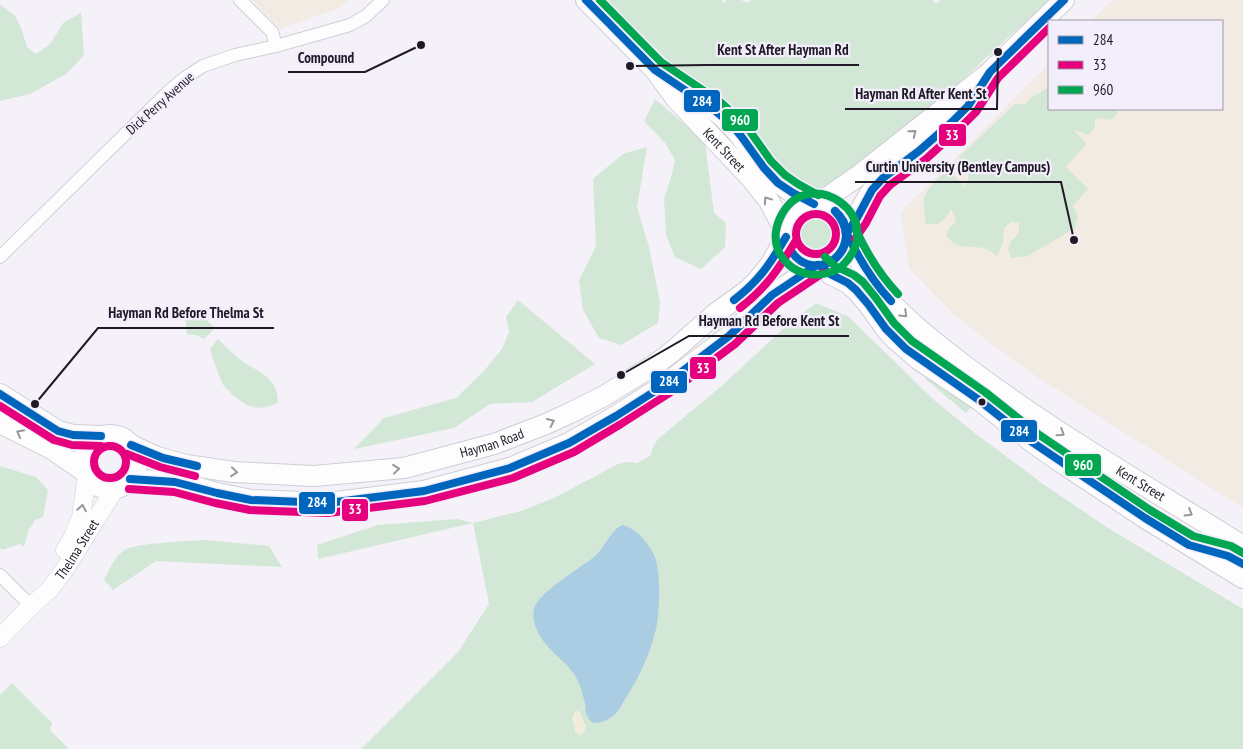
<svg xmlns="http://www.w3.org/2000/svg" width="1243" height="749" viewBox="0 0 1243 749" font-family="'PT Sans Narrow',sans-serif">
  <rect width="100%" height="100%" fill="#f4f1f8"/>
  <g fill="#f2ebe3">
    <path d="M252 0H348L340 8 280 29Z"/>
    <path d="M1113 0H1243V508L1040 379 998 349 954 315 909 268 901 212 1049 64V109H1222V21H1091Z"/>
  </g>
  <g fill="#d3e7d6">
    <path d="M606 0H722L723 3 726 0H741L748 3 751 0H933L936 4 941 0H1049L923 116 857 168 831 183 816 190 811 191 788 181 756 146Z"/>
    <path d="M0 4 15 16 21 28 27 47 36 54 50 44 64 22 81 13 84 55 66 74 30 94 0 101Z"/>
    <path d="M1049 87V109H1115L1119 112 1111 120 1100 118 1095 120V127L1089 135 1074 130 1086 144 1066 167 1088 189 1073 206 1078 215 1075 228 1028 256 1011 258 1008 249 1011 241 1019 233V223L1011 222 1004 228 1003 243 997 256C993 253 988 249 983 248 966 245 958 251 946 235L950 227 956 222 954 215 951 209 946 218 938 224H926C925 217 923 204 924 198 927 190 941 173 949 170L964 186 968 180 969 171 958 166 959 157 1015 104H1025L1031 98Z"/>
    <path d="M655 99 705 142 714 213 726 223 725 247 701 269 675 257 666 235 664 199 671 177 675 160 665 143 644 121Z"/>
    <path d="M647 147 637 207 649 247 660 302 658 323 621 345 599 338 583 310 579 280 596 246 593 179 623 154Z"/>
    <circle cx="816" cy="235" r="20"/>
    <path d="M518 300 595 364 532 402 490 404 454 428 354 449 384 418 456 398 484 371 502 349 509 332 506 317Z"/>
    <path d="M816 303 849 317 934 400 972 431 1043 484 1108 528 1243 609V749H361L458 652 489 604 473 523 318 559 317 545 378 525 457 519 473 523 521 511 554 498 618 464 629 462 637 463 650 456 653 447 658 439 725 383 786 326Z"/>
    <path d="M187 307 193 312 201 315 215 328 204 339 196 335 187 334 186 322 180 314Z"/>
    <path d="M218 339C226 346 233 355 242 361 260 373 278 377 278 403 258 412 248 408 232 394 230 391 226 389 224 386 220 380 212 356 210 349Z"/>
    <path d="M924 378 934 381 972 406 966 413Z"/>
    <path d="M0 466 36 477 48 490 43 517 35 520 33 524 28 531 27 536 24 547 20 544 2 550 0 548Z"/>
    <path d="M204 540 269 546 282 567 156 561 113 590 104 580C109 570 113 559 123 551 133 543 188 541 204 540Z"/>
    <path d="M12 683 52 723 50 730 69 749H0V695Z"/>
  </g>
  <path fill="#f2ecda" d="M575 711H578L580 712 586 727 584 732 580 735 575 732 574 724 572 719Z"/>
  <path fill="#aacde4" d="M623 525C637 529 649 543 655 557 661 574 660 612 656 629 650 653 640 676 627 696 623 702 619 711 614 715 608 721 601 723 593 723 591 721 589 720 588 717 585 714 586 707 585 703 582 692 580 683 574 674 566 662 554 655 545 643 537 633 529 616 536 604 544 590 579 568 593 558 605 549 611 528 623 525Z"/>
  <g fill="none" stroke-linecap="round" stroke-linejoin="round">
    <defs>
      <g id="street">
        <path d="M240 0 272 32 276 46"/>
        <path d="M0 257 169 91 186 77 203 66 235 55 276 46 350 25 366 16 383 0"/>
        <path d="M1210 551 1228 556 1243 564"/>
        <path d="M0 575 31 606"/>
      </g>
      <g id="secondary">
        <path d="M65 550 72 539 81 517 87 476"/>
        <path id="s1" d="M0 638 31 606 49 590 65 569 116 487"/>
      </g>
      <g id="primary">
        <path id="s2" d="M586 0 655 70 677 100 751 178 769 201 786 233"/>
        <path d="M669 79C689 93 711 105 728 122 746 140 757 162 775 179 786 190 800 197 814 204"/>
        <path d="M818 204 858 176 990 72 1064 0"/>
        <circle cx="816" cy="235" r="30"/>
        <path d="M847 233C859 215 867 193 883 178 893 167 907 159 920 150 941 133 961 115 977 93"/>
        <path id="s3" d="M847 234C855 250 861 267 872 281 899 316 941 348 976 374 1061 437 1153 490 1243 546"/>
        <path d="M819 265 830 274 848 283 856 290 868 304 886 329 895 339 918 359 979 400 1032 442 1062 463 1145 518 1243 578"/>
        <path d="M0 394 58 431 73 435 101 436"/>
        <path d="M0 423 52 449 85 472"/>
        <circle cx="110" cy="462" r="27"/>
        <path id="s4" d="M131 445 157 457 186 465 234 472 314 476 404 468 494 444 546 424 570 413 604 396 656 364 673 351 716 313 748 290 757 281 770 265 786 237"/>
        <path d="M130 479 175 482 193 486 217 493 251 500 328 503 424 491 510 468 569 443 616 416 663 386 729 336 772 295 817 265"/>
      </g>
    </defs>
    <use href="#street" stroke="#d1cdd6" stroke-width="14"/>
    <use href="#secondary" stroke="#d1cdd6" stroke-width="19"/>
    <use href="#primary" stroke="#d1cdd6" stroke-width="22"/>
    <use href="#street" stroke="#fdfdfe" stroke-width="12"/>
    <use href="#secondary" stroke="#fdfdfe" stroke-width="18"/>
    <use href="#primary" stroke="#fdfdfe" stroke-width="20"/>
    <defs>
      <g id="bus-1">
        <path d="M586 0 655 70 713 109 731 124 741 136 764 168 778 183 793 193 814 204"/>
        <path d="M847 233 857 218 872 190 883 178 919 151 952 122 968 106 990 72 1064 0"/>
        <path d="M847 234C859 259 872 281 891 301"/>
        <path d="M791 251C815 287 869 249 835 211"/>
        <path d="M835 259C849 245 851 224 835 211"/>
        <path d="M819 265 830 274 848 283 856 290 868 304 886 329 906 349 979 400 1032 442 1145 518 1189 545 1228 556 1243 564"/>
        <path d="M734 300C759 281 770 264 786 237"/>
        <path d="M0 394 58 431 73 435 101 436"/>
        <path d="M131 445 163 458 197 466"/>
        <path d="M130 479 175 482 217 493 251 500 328 503 424 491 510 468 569 443 616 416 663 386 729 336 772 295 817 265"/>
      </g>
      <g id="bus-2">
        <circle cx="816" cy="234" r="20"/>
        <path d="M855 239 866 223 880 196 890 185 926 159 959 129 976 112 998 78 1049 28"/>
        <path d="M740 308C766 288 778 270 795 242"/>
        <path d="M0 406 54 440 72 445 101 446"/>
        <circle cx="110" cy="462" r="16"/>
        <path d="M127 454 160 467 195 476"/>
        <path d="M129 489 174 492 215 503 250 510 328 513 425 501 513 478 574 452 621 424 668 394 735 344 778 303 823 273"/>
      </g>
      <g id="bus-3">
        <path d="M600 0 661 62 719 101 737 117 749 130 771 161 785 175 798 184 818 195"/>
        <path d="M856 230C867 254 880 275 898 294"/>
        <path d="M825 257 835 266 854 275 863 282 876 298 894 323 912 341 985 392 1038 434 1150 510 1193 536 1231 546 1243 553"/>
        <path d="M838 269C816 280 791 275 779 252 774 241 775 229 780 218 807 160 892 217 842 266"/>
      </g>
    </defs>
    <use href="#bus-1" stroke="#f3eefb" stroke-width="11"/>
    <use href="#bus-2" stroke="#f3eefb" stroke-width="11"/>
    <use href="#bus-3" stroke="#f3eefb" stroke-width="11"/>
    <use href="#bus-1" stroke="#0065bd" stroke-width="8"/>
    <use href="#bus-2" stroke="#e5007d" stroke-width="8"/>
    <use href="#bus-3" stroke="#00a651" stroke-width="8"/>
  </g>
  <defs><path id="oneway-chevron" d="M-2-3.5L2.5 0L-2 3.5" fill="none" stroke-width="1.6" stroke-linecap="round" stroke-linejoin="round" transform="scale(1.25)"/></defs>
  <g stroke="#99979c">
    <use href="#oneway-chevron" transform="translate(913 133) rotate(-39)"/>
    <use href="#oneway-chevron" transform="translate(767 200) rotate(-125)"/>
    <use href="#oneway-chevron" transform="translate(904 314) rotate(44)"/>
    <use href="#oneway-chevron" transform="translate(551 422) rotate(-25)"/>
    <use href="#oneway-chevron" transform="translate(20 433) rotate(-152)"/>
    <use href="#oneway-chevron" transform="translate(1061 433) rotate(33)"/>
    <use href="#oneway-chevron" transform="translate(396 469) rotate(-6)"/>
    <use href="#oneway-chevron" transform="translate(234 472) rotate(6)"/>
    <use href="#oneway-chevron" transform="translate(82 508) rotate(-81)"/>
    <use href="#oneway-chevron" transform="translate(1189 513) rotate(32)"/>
  </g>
  <circle fill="#1f1a25" stroke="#f3eefb" stroke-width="2" cx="982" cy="402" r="4.5"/>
  <g text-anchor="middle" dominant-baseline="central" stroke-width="4.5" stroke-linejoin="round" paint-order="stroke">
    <g font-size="14" fill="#1f1a25" stroke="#f3eefb">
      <text transform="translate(160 103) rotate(-42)">Dick Perry Avenue</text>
      <text stroke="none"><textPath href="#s2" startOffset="204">Kent Street</textPath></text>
      <text stroke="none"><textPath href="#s4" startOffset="369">Hayman Road</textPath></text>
      <text stroke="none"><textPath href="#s3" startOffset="391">Kent Street</textPath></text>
      <text stroke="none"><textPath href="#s1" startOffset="118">Thelma Street</textPath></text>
    </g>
  </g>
  <path fill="none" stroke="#1f1a25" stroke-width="2" d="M630 66L707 65H859M421 45L365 72H288M998 52L997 109H845M1074 240L1061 182H855M35 404L98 328H274M621 375L689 336H849"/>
  <g fill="#1f1a25" stroke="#f3eefb" stroke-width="2">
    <circle cx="630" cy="66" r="5"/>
    <circle cx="421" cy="45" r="5"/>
    <circle cx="998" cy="52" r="5"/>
    <circle cx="1074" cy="240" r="5"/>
    <circle cx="35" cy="404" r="5"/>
    <circle cx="621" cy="375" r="5"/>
  </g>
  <g font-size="15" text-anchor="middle" font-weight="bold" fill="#1f1a25" stroke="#f3eefb" stroke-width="4.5" stroke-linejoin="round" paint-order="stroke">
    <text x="783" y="55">Kent St After Hayman Rd</text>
    <text x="326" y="63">Compound</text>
    <text x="921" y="99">Hayman Rd After Kent St</text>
    <text x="958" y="172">Curtin University (Bentley Campus)</text>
    <text x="186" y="318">Hayman Rd Before Thelma St</text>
    <text x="769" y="326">Hayman Rd Before Kent St</text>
  </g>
  <g stroke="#f3eefb" stroke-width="2">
    <rect x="683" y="89" width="38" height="24" rx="5" fill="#0065bd"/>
    <rect x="721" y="108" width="38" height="24" rx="5" fill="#00a651"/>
    <rect x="938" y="123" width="29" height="24" rx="5" fill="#e5007d"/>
    <rect x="689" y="356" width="28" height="24" rx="5" fill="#e5007d"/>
    <rect x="650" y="370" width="38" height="24" rx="5" fill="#0065bd"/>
    <rect x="1000" y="419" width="38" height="24" rx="5" fill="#0065bd"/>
    <rect x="1064" y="453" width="38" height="24" rx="5" fill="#00a651"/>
    <rect x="298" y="491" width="38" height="24" rx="5" fill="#0065bd"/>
    <rect x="341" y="498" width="28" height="24" rx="5" fill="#e5007d"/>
  </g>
  <g font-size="14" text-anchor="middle" font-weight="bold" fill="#fff">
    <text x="702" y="106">284</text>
    <text x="740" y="125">960</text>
    <text x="952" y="140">33</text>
    <text x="703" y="373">33</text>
    <text x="669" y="386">284</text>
    <text x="1019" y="436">284</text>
    <text x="1083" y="470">960</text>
    <text x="317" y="507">284</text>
    <text x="355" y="514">33</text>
  </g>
  <rect x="1048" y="20" width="175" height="90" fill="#f3eefb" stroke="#9e99a5"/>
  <rect x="1058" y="36" width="25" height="8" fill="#0065bd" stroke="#9e99a5"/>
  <text x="1093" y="45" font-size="15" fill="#1f1a25">284</text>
  <rect x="1058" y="61" width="25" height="8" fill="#e5007d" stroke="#9e99a5"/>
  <text x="1093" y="70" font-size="15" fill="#1f1a25">33</text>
  <rect x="1058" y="86" width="25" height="8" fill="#00a651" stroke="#9e99a5"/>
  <text x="1093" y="95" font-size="15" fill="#1f1a25">960</text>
</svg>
